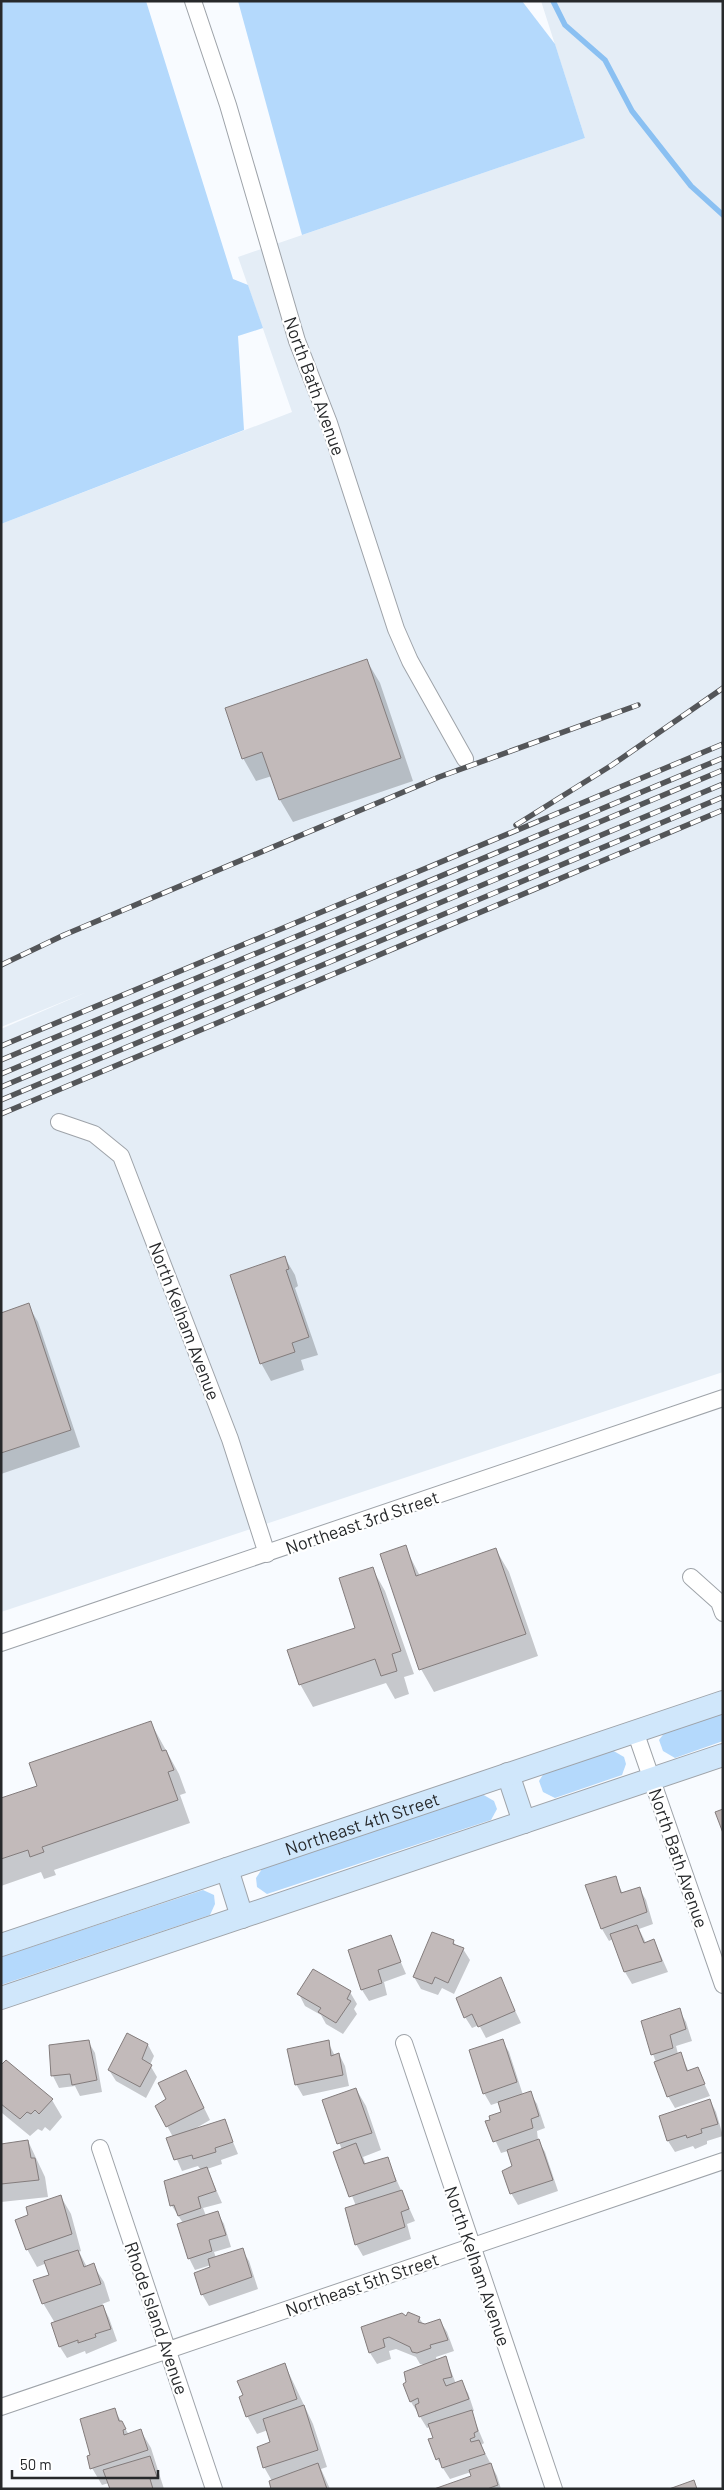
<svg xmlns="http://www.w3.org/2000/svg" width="724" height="2490" viewBox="0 0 724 2490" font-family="Barlow,sans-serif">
  <rect width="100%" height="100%" fill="#f8fbff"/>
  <path fill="#e4edf6" d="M541 1H723V1372L1 1612V1029L87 992 1 1027V524L292 412 238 257 585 138Z"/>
  <g fill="#b4d9fc">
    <path d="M1 1H146L233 279 248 285 263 328 238 336 244 430 1 524Z"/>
    <path d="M238 1H522L555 44 585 138 302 235Z"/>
    <path d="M723 1713V1741L675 1758 663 1751 659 1740 665 1732Z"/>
    <path d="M612 1750 624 1757 626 1764 622 1775 555 1798 543 1792 539 1781 544 1773Z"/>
    <path d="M482 1794 494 1801 497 1809 491 1820 267 1894 257 1887 256 1878 262 1869Z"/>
    <path d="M203 1890 214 1895 215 1904 210 1915 1 1985V1957Z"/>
  </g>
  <g fill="#0003">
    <path d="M367 661 380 683 413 781 293 822 280 800 272 776 256 781 243 758Z"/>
    <path d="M285 1258 295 1275 298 1286 295 1288 318 1355 301 1360 304 1370 271 1381 261 1363Z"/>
    <path d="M28 1305 38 1322 80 1447 1 1474V1314Z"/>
    <path d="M405 1547 420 1576 496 1550 509 1572 538 1656 434 1692 421 1669Z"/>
    <path d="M372 1568 385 1591 414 1674 404 1677 409 1694 395 1699 386 1683 313 1707 300 1684 357 1628Z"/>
    <path d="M151 1723 179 1774 186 1793 180 1795 190 1823 54 1870 56 1875 44 1879 41 1872 1 1886V1800L39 1787Z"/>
    <path d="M615 1877 623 1894 639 1888 646 1900 653 1924 639 1929 646 1943 654 1940 668 1972 632 1984 625 1972 613 1939 609 1941 602 1929 587 1886Z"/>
    <path d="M390 1937 406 1974 384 1982 387 1995 369 2001 362 1990 349 1951Z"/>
    <path d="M453 1941 457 1947 463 1949 470 1960 454 1994 442 1988 438 1995 421 1989 414 1977Z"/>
    <path d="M500 1979 521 2023 486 2038 479 2025 472 2028 465 2017Z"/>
    <path d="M350 1992 357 2004 354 2009 357 2014 343 2034 326 2024 321 2015 305 2006 299 1994Z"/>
    <path d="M679 2010 686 2022 692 2041 676 2046 678 2054 680 2053 689 2072 697 2068 710 2096 675 2108 668 2096 653 2054Z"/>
    <path d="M502 2040 509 2052 523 2095 530 2093 537 2104 545 2128 537 2131 538 2140 545 2152 558 2191 518 2205 511 2193 514 2167 508 2151 501 2153 487 2122 503 2113 500 2102 491 2105 484 2093Z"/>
    <path d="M88 2041 95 2053 102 2092 80 2096 75 2086 59 2088 53 2076 50 2046Z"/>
    <path d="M328 2042 335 2056 339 2054 345 2066 349 2086 303 2096 296 2084Z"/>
    <path d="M148 2045 154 2056 150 2065 157 2077 146 2098 116 2081 109 2070Z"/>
    <path d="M1 2067 52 2100 62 2117 50 2131 45 2127 42 2131 38 2129 30 2136 2 2113Z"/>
    <path d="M186 2071 210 2120 191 2131 224 2120 238 2154 221 2160 222 2164 207 2169 222 2203 203 2208 206 2216 217 2212 224 2224 231 2247 214 2252 216 2258 242 2250 249 2261 258 2289 209 2306 202 2294 211 2265 195 2270 189 2258 183 2223 172 2206 165 2182 201 2170 198 2166 182 2171 168 2139 173 2137 167 2126 168 2100Z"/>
    <path d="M356 2089 366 2106 381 2150 363 2157 366 2165 387 2159 415 2221 407 2224 411 2239 363 2256 356 2244V2206L335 2153 342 2150 324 2101Z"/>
    <path d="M710 2100 716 2112 723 2136 707 2141V2144L695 2149 693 2146 675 2152 668 2141 661 2117Z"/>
    <path d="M28 2141 45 2177 48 2197 1 2202V2145Z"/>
    <path d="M61 2197 71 2214 81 2251 79 2252 87 2267 93 2265 104 2282 110 2301 102 2304 109 2318 117 2341 86 2354 85 2351 67 2358 60 2347 52 2323H55L43 2303 50 2275 47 2263 37 2267 27 2249 29 2216Z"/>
    <path d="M407 2317 419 2318 424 2325 440 2321 447 2332 454 2351 436 2357 437 2361 446 2358 456 2384 461 2382 468 2393 474 2411 471 2412 484 2443 481 2445 497 2476 501 2489H438L472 2477 471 2472 450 2479 437 2459 435 2438 430 2427 427 2428 411 2402 426 2365 420 2364 416 2357 396 2349 389 2351 391 2359 377 2364 370 2353 363 2328Z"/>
    <path d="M285 2365 313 2424 327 2467 321 2469 330 2489H272V2481L264 2467 272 2442 268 2430 257 2434 247 2416Z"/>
    <path d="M114 2409 129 2435 141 2431 151 2448 164 2489H111L109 2483 102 2485 92 2468V2455Z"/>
  </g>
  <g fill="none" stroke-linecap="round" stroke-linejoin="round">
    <path stroke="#8ac0f2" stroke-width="5.5" d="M553 1 565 25 605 60 632 111 691 186 723 215"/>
  </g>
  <g fill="#c2baba" stroke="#837c7c">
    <path d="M367 659 401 758 279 800 262 752 242 759 225 708Z"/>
    <path d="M285 1256 289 1269 286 1270 309 1337 292 1343 295 1352 260 1364 230 1275Z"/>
    <path d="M29 1303 71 1430 1 1453V1313Z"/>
    <path d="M406 1545 416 1576 496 1548 526 1634 419 1670 380 1554Z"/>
    <path d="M373 1567 401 1651 392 1654 397 1671 381 1676 375 1659 299 1685 287 1650 355 1628 339 1578Z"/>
    <path d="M151 1721 162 1751 166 1750 174 1770 168 1772 178 1800 42 1847 44 1852 30 1857 28 1850 1 1859V1798L37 1786 29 1763Z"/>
    <path d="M723 1809V1833L715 1812Z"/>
    <path d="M616 1876 621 1893 640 1887 647 1912 601 1929 585 1885Z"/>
    <path d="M637 1925 644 1943 654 1939 662 1961 624 1972 610 1934Z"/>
    <path d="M432 1932 454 1940 453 1944 464 1948 448 1983 435 1977 432 1984 413 1977Z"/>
    <path d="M391 1935 401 1962 378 1970 382 1983 361 1990 348 1950Z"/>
    <path d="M313 1969 351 1991 347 1999 351 2001 336 2023 318 2012 321 2008 297 1994Z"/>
    <path d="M501 1977 515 2011 478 2027 472 2014 464 2018 456 1998Z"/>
    <path d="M680 2008 686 2029 670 2035 673 2048 651 2055 641 2021Z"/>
    <path d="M127 2033 148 2044 142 2059 152 2065 140 2087 108 2070Z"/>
    <path d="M503 2039 517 2082 483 2094 469 2050Z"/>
    <path d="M89 2040 97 2080 72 2085 70 2074 51 2076 49 2045Z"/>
    <path d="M329 2040 331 2056 339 2053 343 2075 295 2085 287 2049Z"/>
    <path d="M681 2052 687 2071 698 2067 705 2084 667 2097 654 2062Z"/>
    <path d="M6 2060 53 2099 39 2114 35 2110 31 2114 27 2112 20 2119 1 2104V2065Z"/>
    <path d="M186 2070 204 2108 166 2127 155 2106 166 2099 158 2083Z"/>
    <path d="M356 2088 372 2133 337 2144 322 2100Z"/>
    <path d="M531 2091 539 2116 531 2119 533 2128 493 2142 485 2121 490 2120 489 2116 501 2112 498 2102Z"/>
    <path d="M710 2099 718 2124 701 2129 702 2133 687 2138 686 2135 667 2141 659 2116Z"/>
    <path d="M225 2119 233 2142 215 2148 216 2152 193 2159 192 2155 174 2160 166 2138Z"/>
    <path d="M539 2139 553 2180 510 2194 502 2171 512 2166 507 2150Z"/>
    <path d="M28 2140 31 2158H35L39 2180 1 2184V2144Z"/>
    <path d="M356 2143 364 2164 388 2157 396 2181 349 2197 333 2152Z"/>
    <path d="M207 2167 216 2191 198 2197 201 2208 178 2216 174 2205 170 2206 164 2181Z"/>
    <path d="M402 2190 409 2209 401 2212 405 2227 355 2245 345 2208Z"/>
    <path d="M61 2195 72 2234 26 2250 15 2220 28 2215 26 2207Z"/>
    <path d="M218 2211 226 2235 209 2240 212 2251 188 2259 177 2224Z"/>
    <path d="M243 2248 252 2277 201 2295 194 2273 210 2267 208 2259Z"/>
    <path d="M78 2250 84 2267 94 2263 101 2284 42 2304 33 2280 49 2275 44 2261Z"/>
    <path d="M103 2305 111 2329 95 2334 96 2337 78 2343V2340L59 2347 51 2323Z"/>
    <path d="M408 2312 420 2317 418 2322 425 2324 440 2319 448 2340 430 2345 431 2348 417 2353 412 2352 410 2347 389 2337 383 2339 385 2347 369 2353 361 2327 402 2313 406 2316Z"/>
    <path d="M446 2356 452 2377 443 2379 446 2386 462 2380 469 2399 419 2417 415 2405 419 2403 418 2398 410 2402 403 2384 406 2382 404 2372Z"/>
    <path d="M285 2363 297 2399 246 2417 239 2397 243 2395 237 2381Z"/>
    <path d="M304 2405 318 2450 263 2468 257 2447 270 2442 263 2419Z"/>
    <path d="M115 2408 119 2421H122L126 2429 123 2430 124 2435 141 2429 148 2450 90 2469 87 2456 90 2455 80 2419Z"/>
    <path d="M472 2410 478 2431 474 2433 475 2437 470 2439 471 2442 479 2440 485 2454 442 2468 439 2458 436 2460 428 2439 433 2438 428 2424Z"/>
    <path d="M150 2456 157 2477 150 2479 153 2489H110L103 2470Z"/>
    <path d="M318 2463 327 2489H271L269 2481Z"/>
    <path d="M491 2463 498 2485 487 2489H434L471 2476 469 2470Z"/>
    <path d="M694 2480 697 2489H669Z"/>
  </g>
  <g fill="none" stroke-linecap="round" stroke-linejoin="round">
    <defs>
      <g id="minor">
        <path d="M193 1 228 105 297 341 329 423 396 629 410 661 465 759"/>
        <path d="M59 1122 94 1134 121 1156 230 1439 267 1554"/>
        <path d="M691 1577 719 1602 723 1613"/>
        <path d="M1 1643 723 1398"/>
        <path d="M635 1731 723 1985"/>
        <path d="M404 2043 554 2489"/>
        <path d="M100 2148 214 2489"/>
        <path d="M1 2407 723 2161"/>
      </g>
      <g id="secondary">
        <path d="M508 1774 524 1822"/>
        <path d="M227 1869 242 1917"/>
        <path id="s1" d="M1 1945 723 1702"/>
        <path d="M1 1998 723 1755"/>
      </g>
    </defs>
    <use href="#minor" stroke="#9ea3a9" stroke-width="18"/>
    <use href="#secondary" stroke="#9ea3a9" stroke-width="24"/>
    <use href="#minor" stroke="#fff" stroke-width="16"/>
    <use href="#secondary" stroke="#d0e7fb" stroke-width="22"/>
    <defs>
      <g id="rail">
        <path d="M516 825 612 765 723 688"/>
        <path d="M1 965 64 935 439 777 638 705"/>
        <path d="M1 1046 723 744"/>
        <path d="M1 1060 723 758"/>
        <path d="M1 1074 723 770"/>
        <path d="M1 1087 723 784"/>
        <path d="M1 1100 723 797"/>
        <path d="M1 1114 723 810"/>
      </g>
    </defs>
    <use href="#rail" stroke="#545659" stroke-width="5.5"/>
    <use href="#rail" stroke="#fff" stroke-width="4" stroke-dasharray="11" stroke-linecap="butt"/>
  </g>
  <g text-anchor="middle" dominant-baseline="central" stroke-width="4.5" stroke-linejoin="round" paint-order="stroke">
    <g font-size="18" fill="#27292b" stroke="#fff">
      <text transform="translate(315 386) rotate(70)">North Bath Avenue</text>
      <text transform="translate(185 1321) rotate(69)">North Kelham Avenue</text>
      <text transform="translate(362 1522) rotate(-19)">Northeast 3rd Street</text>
      <text stroke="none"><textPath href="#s1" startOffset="381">Northeast 4th Street</textPath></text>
      <text transform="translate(679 1858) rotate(71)">North Bath Avenue</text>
      <text transform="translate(478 2266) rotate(71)">North Kelham Avenue</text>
      <text transform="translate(362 2284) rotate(-19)">Northeast 5th Street</text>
      <text transform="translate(157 2318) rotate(71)">Rhode Island Avenue</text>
    </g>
  </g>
  <rect width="724" height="2490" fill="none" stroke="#27292b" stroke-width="5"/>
  <path d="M12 2470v8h146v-8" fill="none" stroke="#27292b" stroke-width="2.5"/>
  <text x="20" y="2470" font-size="15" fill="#27292b" stroke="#ffffff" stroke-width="4" paint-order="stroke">50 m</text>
</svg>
